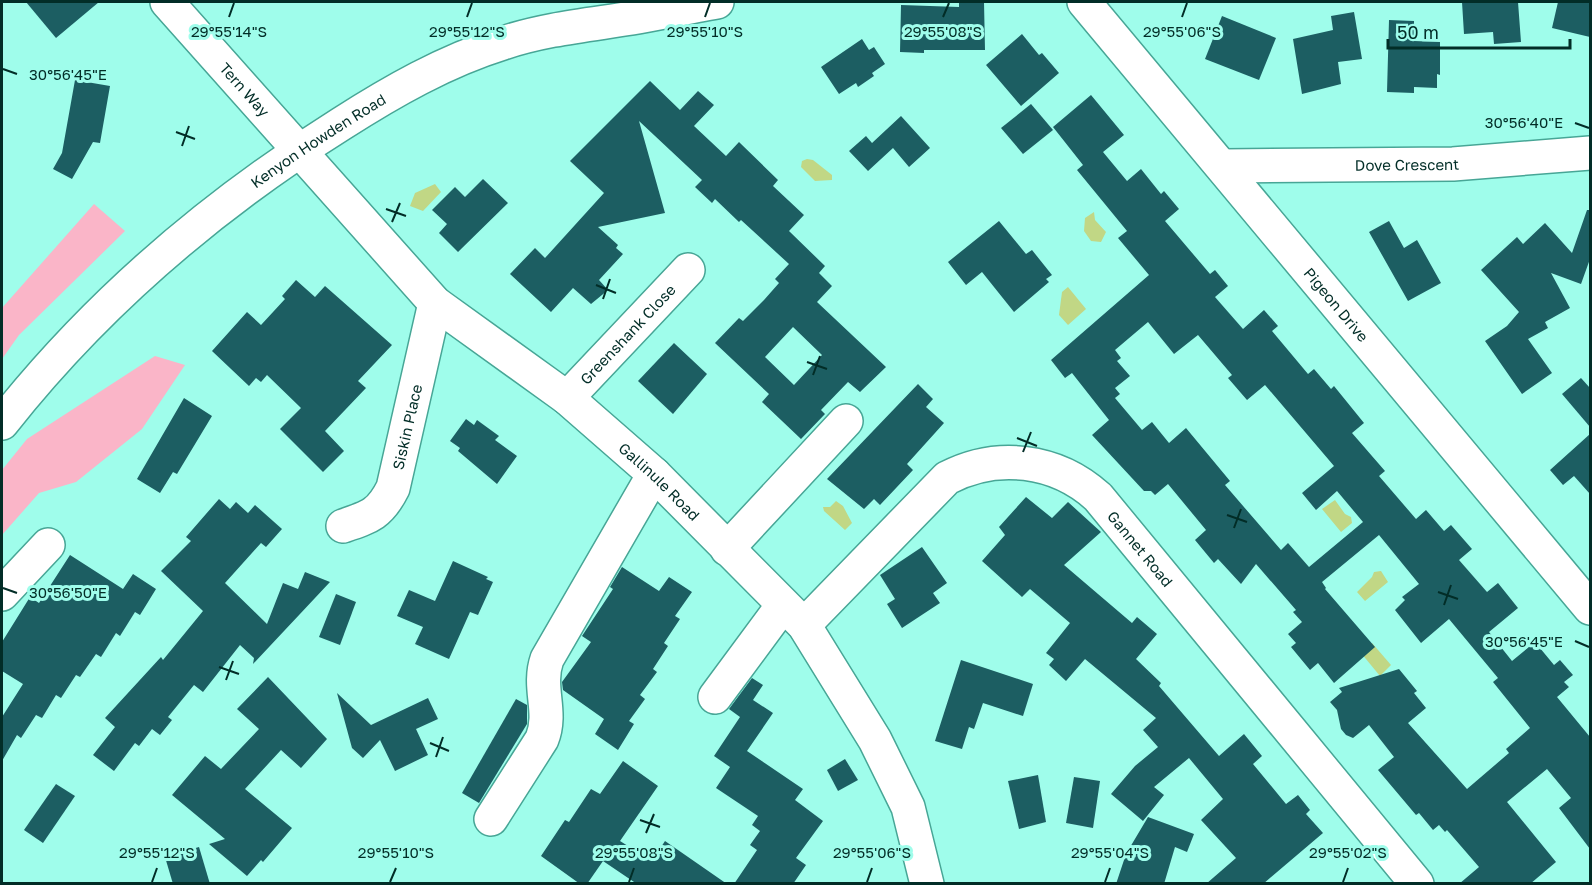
<svg xmlns="http://www.w3.org/2000/svg" width="1592" height="885" viewBox="0 0 1592 885" font-family="'Golos Text',sans-serif">
  <rect width="100%" height="100%" fill="#9ffdeb"/>
  <g fill="#fab5c8">
    <path d="M94 204 125 231 19 335 2 359V308Z"/>
    <path d="M155 356 185 365 142 429 76 482 39 493 2 535V470L27 439Z"/>
  </g>
  <g fill="#c1d785">
    <path d="M807 159 813 160 832 175V180L815 181 801 167 802 161Z"/>
    <path d="M435 184 441 192 423 211 410 206 415 193Z"/>
    <path d="M1094 212 1095 220 1106 232 1101 242 1091 241 1084 231 1085 218Z"/>
    <path d="M1068 287 1086 309 1068 325 1059 315 1062 292Z"/>
    <path d="M1335 500 1345 514 1351 517 1352 523 1341 532 1322 509Z"/>
    <path d="M836 501 843 506 852 523 845 530 824 511 823 507H830Z"/>
    <path d="M1381 571 1388 582 1365 601 1357 592 1372 577 1374 572Z"/>
    <path d="M1372 643 1391 665 1380 676 1361 653Z"/>
  </g>
  <g fill="#1c5e62" fill-rule="evenodd">
    <path d="M26 2H99L56 38Z"/>
    <path d="M959 2H984L985 50H924V53L900 52 901 5 959 7Z"/>
    <path d="M1462 2H1518L1521 42 1494 44 1493 32 1464 34Z"/>
    <path d="M1558 2H1590V37L1552 28Z"/>
    <path d="M1354 12 1362 59 1338 62 1341 84 1302 94 1293 39 1333 30 1331 16Z"/>
    <path d="M1222 16 1276 38 1259 80 1205 59Z"/>
    <path d="M1389 20 1414 21V41L1440 42V75L1437 74V88L1414 87V93L1387 92Z"/>
    <path d="M1022 34 1039 55 1042 53 1059 73 1021 106 986 65Z"/>
    <path d="M862 39 869 50 874 47 885 64 872 73 874 76 858 87 856 83 839 94 821 67Z"/>
    <path d="M75 80 110 86 100 143 93 142 72 179 53 169 62 153Z"/>
    <path d="M650 81 680 110 698 91 714 105 694 126 726 156 739 142 778 180 773 186 804 215 789 231 825 266 819 273 832 286 817 302 886 367 860 392 848 382 821 410 825 414 801 439 762 402 769 394 715 343 739 318 743 321 764 300 779 283 775 279 789 264 741 220 739 222 715 199 712 203 695 187 702 180 639 121 665 213 598 227 618 245 616 248 623 254 599 280 608 290 591 304 573 288 551 312 510 274 535 248 545 258 604 193 570 161ZM793 327 822 355 794 385 765 357Z"/>
    <path d="M1091 95 1124 135 1103 152 1127 181 1141 169 1161 194 1164 191 1179 209 1165 221 1210 274 1215 270 1228 286 1215 297 1243 329 1264 310 1278 326 1272 331 1308 374 1314 369 1331 389 1334 386 1364 423 1352 433 1385 471 1379 476 1416 519 1426 510 1444 531 1451 525 1472 549 1459 560 1487 592 1498 583 1518 608 1489 632 1512 661 1535 642 1554 665 1560 660 1573 675 1564 682 1569 687 1557 697 1590 737V849L1559 808 1571 798 1547 769 1507 802 1556 862 1530 884H1459L1479 867 1447 830 1445 832 1439 825 1433 830 1419 813 1416 815 1378 770 1394 757 1369 725 1353 738 1346 735 1341 729 1337 710 1330 702 1342 692 1339 688 1399 669 1417 691 1414 693 1426 708 1408 723 1467 789 1509 753 1506 749 1530 728 1493 682 1498 678 1449 619 1421 643 1395 610 1405 600 1402 597 1419 584 1379 535 1322 582 1326 588 1325 589 1375 647 1334 683 1318 663 1310 670 1291 647 1296 643 1288 634 1302 622 1293 612 1296 610 1256 564 1241 584 1218 559 1214 563 1195 540 1206 530 1168 484 1155 495 1151 491H1144L1092 435 1109 420 1072 373 1065 378 1051 360 1149 275 1118 238 1127 231 1077 170 1083 165 1053 127ZM1148 322 1174 354 1198 335 1232 375 1228 378 1247 400 1265 385 1334 466 1302 493 1316 510 1337 491 1363 522 1309 567 1288 543 1281 550 1225 485 1230 481 1186 428 1169 443 1152 422 1142 430 1115 398 1120 394 1115 388 1130 376 1117 361 1121 358 1115 350Z"/>
    <path d="M1031 104 1053 130 1023 154 1001 128Z"/>
    <path d="M901 116 930 148 909 167 893 148 868 171 849 151 866 136 872 143Z"/>
    <path d="M483 179 508 203 458 252 439 233 447 224 432 210 455 187 465 197Z"/>
    <path d="M1587 210H1590V259L1581 284 1551 273 1570 308 1545 322 1548 328 1528 339 1552 373 1522 394 1485 341 1507 326 1519 312 1481 270 1517 237 1523 244 1545 223 1572 253Z"/>
    <path d="M999 221 1026 254 1032 250 1052 275 1046 279 1049 282 1014 312 982 272 966 285 948 262Z"/>
    <path d="M1389 221 1404 248 1417 240 1441 283 1408 301 1369 232Z"/>
    <path d="M296 280 315 297 325 286 392 345 358 381 366 388 325 431 344 451 323 472 280 429 301 408 267 375 261 382 256 378 249 386 212 351 247 312 261 325 285 299 282 296Z"/>
    <path d="M674 343 707 374 673 414 638 381Z"/>
    <path d="M1581 378 1590 388V427L1562 394Z"/>
    <path d="M918 384 933 399 926 407 944 423 907 464 913 470 880 505 874 499 864 509 827 479Z"/>
    <path d="M184 398 212 416 177 474 173 472 160 493 137 479Z"/>
    <path d="M466 419 474 425 477 420 499 436 495 440 517 456 497 484 458 451 460 448 450 441Z"/>
    <path d="M1590 434V494L1574 476 1563 485 1550 470Z"/>
    <path d="M1026 497 1052 518 1068 502 1101 532 1064 565 1132 623 1137 617 1157 634 1136 659 1161 683 1159 686 1219 756 1244 734 1262 756 1253 764 1286 804 1298 795 1310 810 1306 814 1323 833 1263 884H1206L1236 858 1201 820 1223 799 1189 758 1154 787 1164 795 1143 821 1111 794 1135 766 1158 747 1143 730 1156 718 1085 659 1066 681 1049 665 1054 659 1046 653 1070 623 1030 589 1022 597 982 561 1005 535 999 527Z"/>
    <path d="M219 499 230 509 236 502 248 513 255 505 282 529 266 547 261 543 225 583 267 624 283 583 298 589 305 572 330 582 253 664 254 658 240 645 203 692 194 685 168 717 172 720 160 735 152 729 139 746 135 743 114 771 93 755 115 727 105 718 161 657 163 660 203 611 161 571 191 541 186 537Z"/>
    <path d="M922 547 947 583 933 593 940 603 902 628 887 604 895 599 880 575Z"/>
    <path d="M70 555 123 589 133 574 156 589 140 615 135 612 120 636 116 633 101 657 96 654 80 677 76 675 61 698 56 695 42 718 36 715 21 738 17 735 2 761V717L23 684 2 671V642L30 597 39 603Z"/>
    <path d="M453 561 488 577 486 579 493 582 478 615 470 612 449 659 415 644 423 627 397 616 409 590 435 601Z"/>
    <path d="M622 567 659 591 669 577 692 592 675 616 680 619 664 643 668 646 653 669 657 672 640 695 645 699 629 721 634 724 618 750 595 734 604 719 563 690 562 682 591 642 582 636 613 589 610 587Z"/>
    <path d="M336 594 356 602 340 645 319 637Z"/>
    <path d="M961 660 1033 684 1023 716 983 703 974 729 969 727 962 749 935 741Z"/>
    <path d="M268 677 327 739 301 768 281 750 245 789 292 828 263 862 261 860 247 876 209 844 225 839 172 795 205 756 221 769 259 729 237 709Z"/>
    <path d="M752 678 763 685 753 700 773 713 747 751 803 789 795 800 823 821 796 858 806 865 793 884H734L757 850 750 845 760 831 752 825 758 816 716 788 730 767 714 756 740 717 729 709Z"/>
    <path d="M337 693 371 725 428 698 438 719 416 729 428 755 395 771 380 740 363 758 352 748Z"/>
    <path d="M516 699 527 705V724L479 803 462 793Z"/>
    <path d="M845 759 858 780 838 791 827 770Z"/>
    <path d="M623 761 658 786 620 841 652 861 665 841 727 884H637L603 861 587 884H580L541 856 565 820 569 822 591 789 600 794Z"/>
    <path d="M1038 775 1046 822 1019 829 1008 781Z"/>
    <path d="M1074 777 1100 781 1093 828 1066 823Z"/>
    <path d="M56 784 75 796 43 843 24 830Z"/>
    <path d="M1148 817 1194 834 1187 852 1175 847 1164 884H1116L1126 854Z"/>
    <path d="M199 847 210 884H173L165 857Z"/>
  </g>
  <g fill="none" stroke-linecap="round" stroke-linejoin="round">
    <defs>
      <g id="minor">
        <path id="s1" d="M167 2 435 303 567 398 654 474 804 625 875 740 908 807 927 884"/>
        <path id="s2" d="M1084 2 1590 608"/>
        <path id="s3" d="M1224 166 1453 164 1590 153"/>
        <path id="s4" d="M567 398 688 270"/>
        <path id="s5" d="M2 423C96 304 212 205 341 124 391 92 445 61 503 43 545 29 588 25 632 18 660 13 688 7 717 2"/>
        <path id="s6" d="M343 526C370 517 380 514 393 488L435 303"/>
        <path d="M727 549 846 421"/>
        <path d="M2 594 48 545"/>
        <path id="s7" d="M804 625 947 478C997 452 1056 459 1098 497L1417 884"/>
        <path d="M715 697 783 605"/>
        <path d="M491 819 542 739C553 711 537 688 547 659L654 474"/>
      </g>
    </defs>
    <use href="#minor" stroke="#47a696" stroke-width="36"/>
    <use href="#minor" stroke="#fff" stroke-width="33"/>
  </g>
  <path fill="none" stroke="#022d27" stroke-width="2" d="M229 17 234 3M467 17 472 3M705 17 710 3M943 17 949 3M1182 17 1187 3M3 69 17 74M1575 123 1589 128M176 132 195 139M182 146 189 126M386 209 406 216M392 222 400 203M596 285 616 293M603 299 610 279M807 362 827 369M813 375 820 356M1017 438 1037 446M1023 452 1031 432M1227 515 1247 522M1234 528 1241 509M3 588 17 593M1438 592 1458 599M1444 605 1451 585M1575 641 1589 647M219 667 239 674M226 680 233 661M430 743 449 751M436 757 443 737M640 820 660 827M646 833 654 814M152 882 157 868M390 882 396 868M629 882 634 868M867 882 872 868M1105 882 1110 868M1343 882 1348 868"/>
  <g text-anchor="middle" dominant-baseline="central" stroke-width="6" stroke-linejoin="round" paint-order="stroke">
    <g font-size="15" fill="#022d27" stroke="#9ffdeb">
      <text stroke="none"><textPath href="#s1" startOffset="117">Tern Way</textPath></text>
      <text stroke="none"><textPath href="#s5" startOffset="426">Kenyon Howden Road</textPath></text>
      <text stroke="none"><textPath href="#s3" startOffset="183">Dove Crescent</textPath></text>
      <text stroke="none"><textPath href="#s2" startOffset="394">Pigeon Drive</textPath></text>
      <text stroke="none"><textPath href="#s4" startOffset="88">Greenshank Close</textPath></text>
      <text stroke="none"><textPath href="#s6" startOffset="128">Siskin Place</textPath></text>
      <text stroke="none"><textPath href="#s1" startOffset="690">Gallinule Road</textPath></text>
      <text stroke="none"><textPath href="#s7" startOffset="434">Gannet Road</textPath></text>
    </g>
  </g>
  <g font-size="15" text-anchor="middle" fill="#022d27" stroke="#9ffdeb" stroke-width="6" stroke-linejoin="round" paint-order="stroke">
    <text x="467" y="37">29°55'12"S</text>
    <text x="705" y="37">29°55'10"S</text>
    <text x="943" y="37">29°55'08"S</text>
    <text x="1182" y="37">29°55'06"S</text>
    <text x="229" y="37">29°55'14"S</text>
    <text x="68" y="80">30°56'45"E</text>
    <text x="1524" y="128">30°56'40"E</text>
    <text x="68" y="598">30°56'50"E</text>
    <text x="1524" y="647">30°56'45"E</text>
    <text x="157" y="858">29°55'12"S</text>
    <text x="396" y="858">29°55'10"S</text>
    <text x="634" y="858">29°55'08"S</text>
    <text x="872" y="858">29°55'06"S</text>
    <text x="1110" y="858">29°55'04"S</text>
    <text x="1348" y="858">29°55'02"S</text>
  </g>
  <rect width="1592" height="885" fill="none" stroke="#022d27" stroke-width="6"/>
  <path d="M1388 39v9h182v-9" fill="none" stroke="#022d27" stroke-width="3"/>
  <text x="1397" y="39" font-size="18" fill="#022d27" stroke="#9ffdeb" stroke-width="4.5" paint-order="stroke">50 m</text>
</svg>
